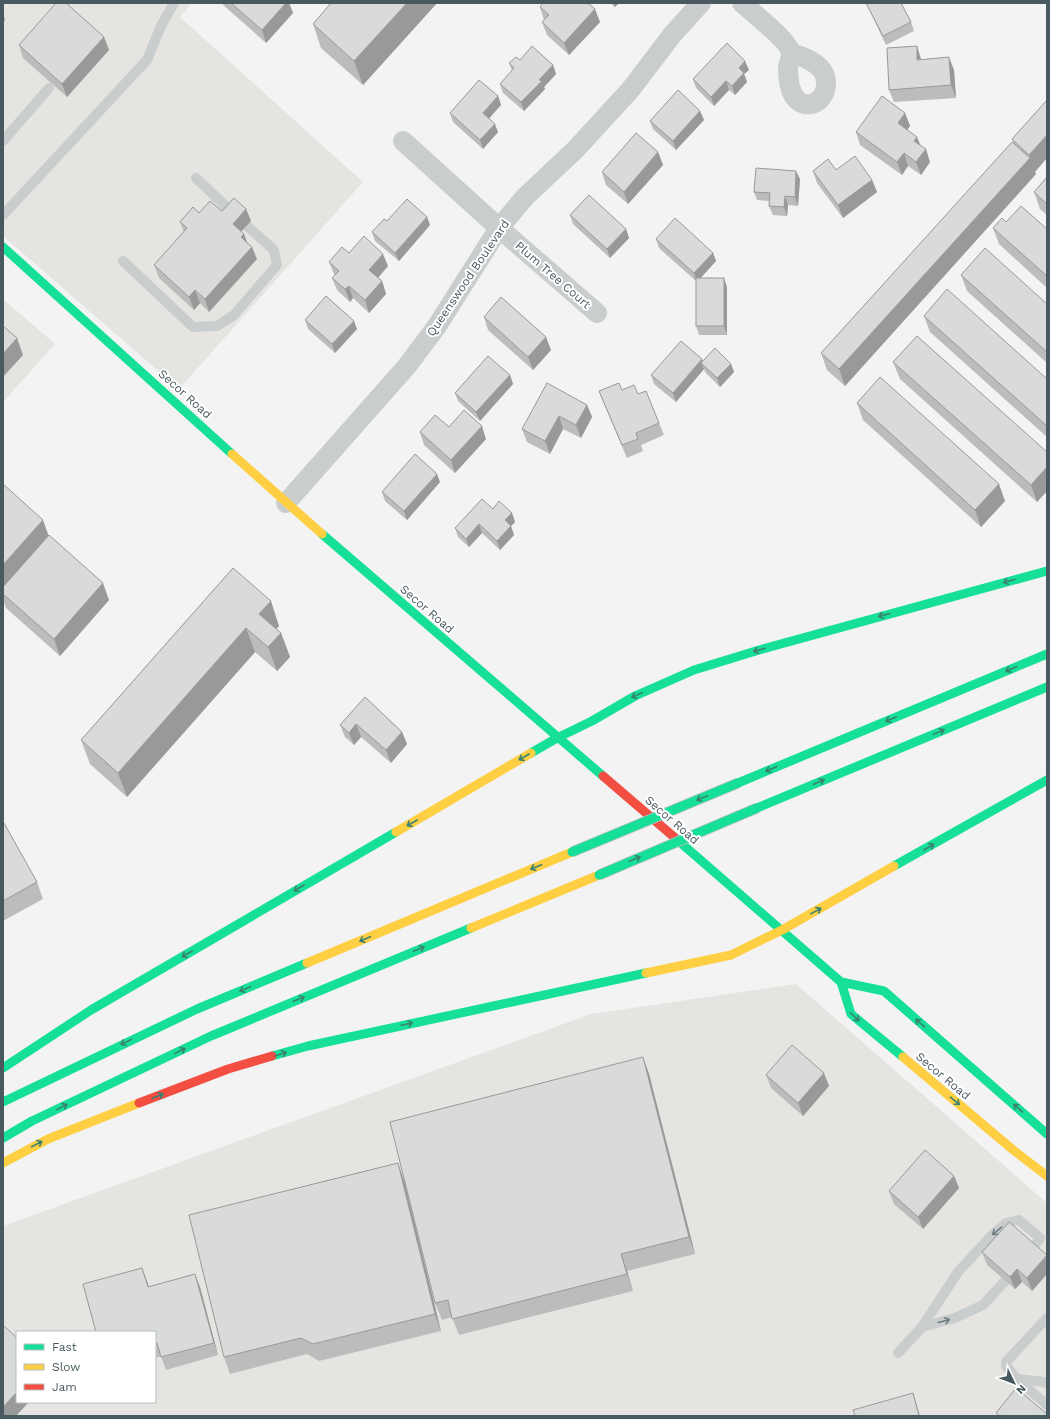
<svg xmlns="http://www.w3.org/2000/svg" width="1050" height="1419" viewBox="0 0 1050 1419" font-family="'Work Sans',sans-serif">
  <rect width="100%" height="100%" fill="#f3f3f3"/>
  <g fill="#e6e4e1" fill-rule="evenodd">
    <path d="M3 3H192L180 17 363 182 179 389 3 236Z"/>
    <path d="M3 299 55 344 3 402Z"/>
    <path d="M796 984 1047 1203V1416H3V1226L591 1014ZM17 1332H155V1402H17Z"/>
  </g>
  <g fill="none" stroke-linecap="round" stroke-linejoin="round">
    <g stroke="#c9cdce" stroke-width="10">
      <path d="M3 141 49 88"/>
      <path d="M196 178 235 215"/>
      <path d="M3 215 147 60 161 26 174 3"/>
      <path d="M123 261 193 327 217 326 234 315 277 265 274 250 247 226"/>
      <path d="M1005 1281 983 1305 955 1318 922 1327 958 1272 994 1233 1006 1223 1019 1220 1040 1238 1032 1250"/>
      <path d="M1047 1318 1006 1362V1366L1017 1379 1047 1405"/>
      <path d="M898 1353 922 1327"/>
      <path d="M1017 1379 1045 1382 1047 1384"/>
    </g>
    <g stroke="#c9cdce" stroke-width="20">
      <path d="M742 3C752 12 789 41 791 53 792 58 788 63 788 68 788 80 790 101 805 104 824 107 832 82 821 69 813 60 803 57 791 53"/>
      <path d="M403 141 499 228 597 313"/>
      <path d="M286 503 407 366 437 326 499 228 525 197 575 150 631 89 672 35 701 3"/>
    </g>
    <g stroke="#16e098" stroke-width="9">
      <path d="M3 247 232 454"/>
      <path d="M322 534 603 776"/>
      <path d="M531 753 557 738 592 721 635 696 694 670 759 650 1047 571"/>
      <path d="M738 783 1047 654"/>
      <path d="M757 808 1047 687"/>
      <path d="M674 837 841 982 851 1014 903 1057"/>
      <path d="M894 866 1047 780"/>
      <path d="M841 982 884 991 1047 1134"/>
      <path d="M272 1056 308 1046 646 973"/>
      <path d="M3 1068 91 1010 396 832"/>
      <path d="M3 1102 197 1009 307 963"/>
      <path d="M3 1138 32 1121 211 1036 471 928"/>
    </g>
    <g stroke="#ffcf43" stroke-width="9">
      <path d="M232 454 322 534"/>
      <path d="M396 832 531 753"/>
      <path d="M471 928 599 875"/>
      <path d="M307 963 572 852"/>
      <path d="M646 973 731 955 782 930 894 866"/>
      <path d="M903 1057 1012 1149 1047 1176"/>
      <path d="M3 1163 48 1139 139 1103"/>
    </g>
    <g stroke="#f24e42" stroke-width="9">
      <path d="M603 776 674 837"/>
      <path d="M139 1103 228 1069 272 1056"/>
    </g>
    <defs>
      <g id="fast-bridge">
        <path d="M572 852 738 783"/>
        <path d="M599 875 757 808"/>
      </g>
    </defs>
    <use href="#fast-bridge" stroke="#b7bfc3" stroke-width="11" stroke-linecap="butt"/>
    <use href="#fast-bridge" stroke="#16e098" stroke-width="9"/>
  </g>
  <g fill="#bbbcbc">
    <path d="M221 3H289L293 13 266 43Z"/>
    <path d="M331 3H437L363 85 321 48 313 24Z"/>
    <path d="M610 3H619L615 7Z"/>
    <path d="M866 3H901L911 22 914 31 886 45Z"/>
    <path d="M540 7 600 22 569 55 547 35 542 22 544 20Z"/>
    <path d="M104 37 109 50 67 97 23 58 19 45Z"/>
    <path d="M921 59 954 70 956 98 894 102 889 90Z"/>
    <path d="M520 60 553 65 556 74 544 87 545 89 524 111 503 93 500 84 512 71 509 63Z"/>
    <path d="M749 70 744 74 747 82 735 95 729 90 714 106 696 88 693 79Z"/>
    <path d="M498 96 501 105 489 118 498 132 483 149 453 122 450 113Z"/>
    <path d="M1047 100 1035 172 1036 174 845 386 827 370 821 353 1013 142 1012 139Z"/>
    <path d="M700 111 704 120 676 150 653 129 650 121Z"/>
    <path d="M905 113 910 126 907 129 921 146 930 162 921 175 908 166 902 175 860 145 856 132Z"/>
    <path d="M658 152 663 165 628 204 606 185 602 172Z"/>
    <path d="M836 170 872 180 877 192 843 218 817 183 813 171Z"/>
    <path d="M1047 177V215L1040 209 1034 192Z"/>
    <path d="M800 179 798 206 788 205 787 216 773 215 769 206 770 201 757 200 754 192Z"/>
    <path d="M246 209 251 221 241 232 257 259 209 312 200 303 194 310 159 278 154 265 184 232 180 222 199 213 222 211Z"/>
    <path d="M570 215 626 229 629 238 610 258 573 224Z"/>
    <path d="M427 217 430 225 399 261 375 241 372 232 387 221Z"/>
    <path d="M1006 222 1047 229V288L999 244 993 228Z"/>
    <path d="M656 239 713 253 716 261 700 278 727 287V335H699L696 326V281L659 248Z"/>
    <path d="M349 253 388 266 378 278 382 281 386 294 369 313 353 298 350 302 337 290 332 278 335 275 334 274 329 262Z"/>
    <path d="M961 275 1047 304V363L967 291Z"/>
    <path d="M924 316 1047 379V437L930 332Z"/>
    <path d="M484 317 551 350 533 370 488 330Z"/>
    <path d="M305 320 357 329 335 353 308 329Z"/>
    <path d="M703 362 731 364 734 372 720 387 705 372 704 369 676 402 654 384 651 375Z"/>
    <path d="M893 362 1047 452V491L1037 502 900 379Z"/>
    <path d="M510 375 513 384 480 421 458 401 455 393Z"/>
    <path d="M622 390 638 394 659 423 664 435 641 445 643 451 627 458 604 404 599 391Z"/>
    <path d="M857 403 1005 501 981 527 863 420Z"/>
    <path d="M587 405 592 417 581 438 563 429 550 454 527 442 522 429Z"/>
    <path d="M449 427 486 439 455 473 424 445 420 432Z"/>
    <path d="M440 482 407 520 385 501 382 492Z"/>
    <path d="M3 484 49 536 109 600 60 656 6 608 3 600Z"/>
    <path d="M493 509 512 513 515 522 511 526 514 535 500 550 482 533 469 547 458 537 455 528Z"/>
    <path d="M233 568 279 626 276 629 281 633 290 657 277 671 255 652 127 797 90 764 81 740Z"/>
    <path d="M365 697 402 732 407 744 391 763 361 737 354 745 345 737 340 725Z"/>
    <path d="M3 824 37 882 43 899 3 921Z"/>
    <path d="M643 1057 649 1074 695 1254 627 1271 633 1291 459 1335 452 1317 442 1320 435 1303Z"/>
    <path d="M766 1075 829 1086 803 1116 771 1088Z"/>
    <path d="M954 1176 959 1188 923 1229 894 1204 889 1191Z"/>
    <path d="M404 1180 441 1331 319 1361 307 1354 230 1374 224 1357Z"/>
    <path d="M982 1252 1047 1255V1274L1032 1291 1022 1282 1015 1289 987 1265Z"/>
    <path d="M142 1268 149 1287H200L218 1355 166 1370 161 1356 155 1358V1332Z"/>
  </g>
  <g fill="#989999">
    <path d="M286 3H289L293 13 266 43 262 30Z"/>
    <path d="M407 3H437L363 85 354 61Z"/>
    <path d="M613 3H619L615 7Z"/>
    <path d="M595 9 600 22 569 55 564 43Z"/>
    <path d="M3 13 5 20 3 23Z"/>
    <path d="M104 37 109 50 67 97 62 84Z"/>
    <path d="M917 46 921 59 917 60Z"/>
    <path d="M949 57 954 70 956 98 951 85Z"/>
    <path d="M745 61 749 70 744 74 747 82 735 95 732 86 739 68Z"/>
    <path d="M553 65 556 74 544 87 545 89 524 111 521 102 539 80Z"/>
    <path d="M726 81 729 90 714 106 711 97Z"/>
    <path d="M498 96 501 105 486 122 483 113Z"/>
    <path d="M700 111 704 120 676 150 673 141Z"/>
    <path d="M905 113 910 126 903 136 898 123Z"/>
    <path d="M495 124 498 132 483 149 480 140Z"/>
    <path d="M1047 135V158L1035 172 1036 174 845 386 839 369 1030 158 1029 155Z"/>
    <path d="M917 137 922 149 914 141Z"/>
    <path d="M926 149 930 162 921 175 916 162Z"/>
    <path d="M658 152 663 165 628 204 624 192Z"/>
    <path d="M904 153 908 166 902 175 897 162Z"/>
    <path d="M796 171 800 179 798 206 795 197Z"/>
    <path d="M872 180 877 192 843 218 838 205Z"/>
    <path d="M785 196 788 205 787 216 784 207Z"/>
    <path d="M246 209 251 221 237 236 233 224Z"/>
    <path d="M427 217 430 225 399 261 395 253Z"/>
    <path d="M626 229 629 238 610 258 607 249Z"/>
    <path d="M244 234 249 247 241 237Z"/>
    <path d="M252 247 257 259 209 312 205 299Z"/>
    <path d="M713 253 716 261 697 282 694 273Z"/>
    <path d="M383 254 388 266 374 282 369 270Z"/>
    <path d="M724 278 727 287V335L724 326Z"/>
    <path d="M382 281 386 294 369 313 365 300Z"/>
    <path d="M349 286 353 298 350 302 345 289Z"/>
    <path d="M195 290 200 303 194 310 189 297Z"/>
    <path d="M354 321 357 329 335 353 332 344Z"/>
    <path d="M546 337 551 350 533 370 528 357Z"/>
    <path d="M17 338 23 355 3 377V354Z"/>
    <path d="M702 359 705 366 701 363 704 369 676 402 673 393Z"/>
    <path d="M731 364 734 372 720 387 717 378Z"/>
    <path d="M510 375 513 384 480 421 476 412Z"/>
    <path d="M587 405 592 417 581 438 576 425Z"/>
    <path d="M559 416 563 429 550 454 545 441Z"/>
    <path d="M482 426 486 439 455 473 451 460Z"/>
    <path d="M1047 467V491L1037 502 1031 485Z"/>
    <path d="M437 474 440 482 407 520 404 511Z"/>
    <path d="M999 484 1005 501 981 527 975 510Z"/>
    <path d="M512 513 515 522 508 529 505 520Z"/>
    <path d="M43 520 49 537 3 588V565Z"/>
    <path d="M479 524 482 533 469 547 466 539Z"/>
    <path d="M511 526 514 535 500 550 497 541Z"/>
    <path d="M103 583 109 600 60 656 54 639Z"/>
    <path d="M271 601 279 626 268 638 259 614Z"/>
    <path d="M246 628 255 652 127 797 118 773Z"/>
    <path d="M281 633 290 657 277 671 268 647Z"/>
    <path d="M356 724 361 737 354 745 349 733Z"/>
    <path d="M402 732 407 744 391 763 386 750Z"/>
    <path d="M643 1057 649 1074 695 1254 689 1237Z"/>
    <path d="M824 1073 829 1086 803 1116 798 1103Z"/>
    <path d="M398 1163 404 1180 441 1331 435 1314Z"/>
    <path d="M954 1176 959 1188 923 1229 918 1217Z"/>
    <path d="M621 1254 627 1271 633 1291 627 1274Z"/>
    <path d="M1047 1256V1274L1032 1291 1027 1278Z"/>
    <path d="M142 1268 147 1281 152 1300 148 1287Z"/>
    <path d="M1017 1269 1022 1282 1015 1289 1010 1277Z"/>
    <path d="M195 1274 200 1287 218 1355 214 1343Z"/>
    <path d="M17 1392V1402H29L16 1416H3V1407Z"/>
    <path d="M913 1393 917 1406 920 1416H919Z"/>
  </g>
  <g fill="#d9dbdb" stroke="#989999">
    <path d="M56 3H66L104 37 62 84 19 45Z"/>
    <path d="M231 3H286L262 30Z"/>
    <path d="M331 3H407L354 61 313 24Z"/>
    <path d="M543 3H588L595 9 564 43 542 22 549 15 540 7Z"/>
    <path d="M866 3H901L911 22 883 36Z"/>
    <path d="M727 43 745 61 739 68 744 73 732 86 726 81 711 97 693 79Z"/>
    <path d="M532 46 553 65 539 80 542 81 521 102 500 84 514 68 509 63 516 57 520 60Z"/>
    <path d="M917 46V60L949 57 951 85 889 90 887 48Z"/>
    <path d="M479 80 498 96 483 113 495 124 480 140 450 113Z"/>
    <path d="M678 90 700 111 673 141 650 121Z"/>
    <path d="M882 96 905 113 898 123 917 137 914 141 926 149 916 162 904 153 897 162 856 132Z"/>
    <path d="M1047 100V135L1029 155 1012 139Z"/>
    <path d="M636 133 658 152 624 192 602 172Z"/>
    <path d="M1012 142 1030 158 839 369 821 353Z"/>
    <path d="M855 156 872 180 838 205 813 171 828 159 836 170Z"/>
    <path d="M756 168 796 171 795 197 785 196 784 207 769 206 770 193 754 192Z"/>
    <path d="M1047 177V204L1034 192Z"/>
    <path d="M589 195 626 229 607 249 570 215Z"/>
    <path d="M234 198 246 209 233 224 244 234 241 237 252 247 205 299 195 290 189 297 154 265 187 228 180 222 193 207 199 213 210 201 222 211Z"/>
    <path d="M407 199 427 217 395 253 372 232 384 219 387 221Z"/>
    <path d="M1021 206 1047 229V276L993 228 1002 218 1006 222Z"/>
    <path d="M675 218 713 253 694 273 656 239Z"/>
    <path d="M364 236 383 254 369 270 382 281 365 300 349 286 345 289 332 278 339 271 329 262 342 247 349 253Z"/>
    <path d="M985 248 1047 304V352L961 275Z"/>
    <rect x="696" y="278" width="28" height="48"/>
    <path d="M947 289 1047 379V426L924 316Z"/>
    <path d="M326 296 354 321 332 344 305 320Z"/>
    <path d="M501 297 546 337 528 357 484 317Z"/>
    <path d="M3 326 17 338 3 354Z"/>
    <path d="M917 336 1047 452V467L1031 485 893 362Z"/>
    <path d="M681 341 702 359 673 393 651 375Z"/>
    <path d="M715 348 731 364 717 378 701 363Z"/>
    <path d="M488 356 510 375 476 412 455 393Z"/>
    <path d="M880 377 999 484 975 510 857 403Z"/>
    <path d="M547 383 587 405 576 425 559 416 545 441 522 429Z"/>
    <path d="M619 383 622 390 634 385 638 394 646 391 659 423 636 433 638 439 622 445 599 391Z"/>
    <path d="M464 410 482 426 451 460 420 432 435 415 449 427Z"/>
    <path d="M415 454 437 474 404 511 382 492Z"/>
    <path d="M3 484 43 520 3 565Z"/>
    <path d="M482 499 493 509 499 501 512 513 505 520 511 526 497 541 479 524 466 539 455 528Z"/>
    <path d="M49 535 103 583 54 639 3 594V587Z"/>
    <path d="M233 568 271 601 259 614 281 633 268 647 246 628 118 773 81 740Z"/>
    <path d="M365 697 402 732 386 750 356 724 349 733 340 725Z"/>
    <path d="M4 823 37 882 3 901V824Z"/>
    <path d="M792 1045 824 1073 798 1103 766 1075Z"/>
    <path d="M643 1057 689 1237 621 1254 627 1274 452 1319 448 1300 435 1303 390 1122Z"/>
    <path d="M925 1150 954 1176 918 1217 889 1191Z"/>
    <path d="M398 1163 435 1314 313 1344 301 1338 224 1357 189 1215Z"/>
    <path d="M1009 1222 1047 1255 1027 1278 1017 1269 1010 1277 982 1252Z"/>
    <path d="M142 1268 148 1287 195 1274 214 1343 161 1357 157 1343 155 1344V1332H96L83 1284Z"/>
    <path d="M3 1325 17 1338V1392L3 1407Z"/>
    <path d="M1016 1388 1047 1414V1416H1000L996 1413Z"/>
    <path d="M913 1393 919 1416H855L853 1410Z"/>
  </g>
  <defs><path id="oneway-shaft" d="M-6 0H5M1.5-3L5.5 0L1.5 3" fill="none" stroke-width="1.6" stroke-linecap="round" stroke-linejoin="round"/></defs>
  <g stroke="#398271">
    <use href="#oneway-shaft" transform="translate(1009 581) rotate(165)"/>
    <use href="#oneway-shaft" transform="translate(884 615) rotate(165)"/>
    <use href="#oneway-shaft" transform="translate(759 650) rotate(164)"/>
    <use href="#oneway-shaft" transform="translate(1011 669) rotate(157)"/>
    <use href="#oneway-shaft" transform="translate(637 695) rotate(155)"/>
    <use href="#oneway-shaft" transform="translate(891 719) rotate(157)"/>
    <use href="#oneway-shaft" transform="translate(939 732) rotate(-23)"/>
    <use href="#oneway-shaft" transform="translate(524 757) rotate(150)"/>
    <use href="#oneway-shaft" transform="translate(771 769) rotate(157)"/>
    <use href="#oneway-shaft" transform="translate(819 782) rotate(-23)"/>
    <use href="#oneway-shaft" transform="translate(702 798) rotate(157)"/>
    <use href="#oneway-shaft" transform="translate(412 823) rotate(150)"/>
    <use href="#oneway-shaft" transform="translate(929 847) rotate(-30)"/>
    <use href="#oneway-shaft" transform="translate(635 859) rotate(-23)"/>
    <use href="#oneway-shaft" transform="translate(536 867) rotate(157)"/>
    <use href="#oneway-shaft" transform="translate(299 888) rotate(150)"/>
    <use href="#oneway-shaft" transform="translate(816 911) rotate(-29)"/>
    <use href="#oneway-shaft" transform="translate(365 939) rotate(157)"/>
    <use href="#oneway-shaft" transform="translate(419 949) rotate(-22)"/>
    <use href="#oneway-shaft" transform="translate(187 954) rotate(150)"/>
    <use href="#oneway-shaft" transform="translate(245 989) rotate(157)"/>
    <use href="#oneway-shaft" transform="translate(299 999) rotate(-22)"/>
    <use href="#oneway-shaft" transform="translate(855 1017) rotate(43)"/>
    <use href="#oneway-shaft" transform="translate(920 1023) rotate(-139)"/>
    <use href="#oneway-shaft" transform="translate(407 1024) rotate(-12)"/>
    <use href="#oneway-shaft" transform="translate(126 1042) rotate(155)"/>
    <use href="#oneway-shaft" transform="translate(180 1051) rotate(-26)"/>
    <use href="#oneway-shaft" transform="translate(281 1054) rotate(-17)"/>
    <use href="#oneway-shaft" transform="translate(158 1096) rotate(-21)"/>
    <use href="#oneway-shaft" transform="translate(955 1101) rotate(40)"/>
    <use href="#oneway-shaft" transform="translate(62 1107) rotate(-26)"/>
    <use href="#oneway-shaft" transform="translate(1018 1108) rotate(-139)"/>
    <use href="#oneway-shaft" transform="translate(37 1144) rotate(-28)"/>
  </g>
  <g stroke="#6f7c81">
    <use href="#oneway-shaft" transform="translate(997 1231) rotate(141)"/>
    <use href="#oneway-shaft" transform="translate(944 1321) rotate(-15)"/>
  </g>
  <g text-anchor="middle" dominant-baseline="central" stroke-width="4" stroke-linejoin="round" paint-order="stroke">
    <g font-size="12" fill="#485960" stroke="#fff">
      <text transform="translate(553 275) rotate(41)">Plum Tree Court</text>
      <text transform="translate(468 278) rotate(-56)">Queenswood Boulevard</text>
      <text transform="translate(185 394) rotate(42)">Secor Road</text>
      <text transform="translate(427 609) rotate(41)">Secor Road</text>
      <text transform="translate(672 820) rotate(41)">Secor Road</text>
      <text transform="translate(943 1076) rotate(40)">Secor Road</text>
    </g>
  </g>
  <rect width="1050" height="1419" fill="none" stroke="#485960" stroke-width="8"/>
  <rect x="16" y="1331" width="140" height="72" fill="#ffffff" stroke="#b6bdbf"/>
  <rect x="24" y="1344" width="20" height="6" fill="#16e098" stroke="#b6bdbf"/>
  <text x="52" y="1351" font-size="12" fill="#485960">Fast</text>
  <rect x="24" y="1364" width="20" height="6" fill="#ffcf43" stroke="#b6bdbf"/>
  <text x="52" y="1371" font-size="12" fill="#485960">Slow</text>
  <rect x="24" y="1384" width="20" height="6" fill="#f24e42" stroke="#b6bdbf"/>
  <text x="52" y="1391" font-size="12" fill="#485960">Jam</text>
  <g transform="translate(1014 1383) rotate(133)" stroke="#ffffff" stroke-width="3" paint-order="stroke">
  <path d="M0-3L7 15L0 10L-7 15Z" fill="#485960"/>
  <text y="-6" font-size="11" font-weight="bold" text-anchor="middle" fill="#485960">N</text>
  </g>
</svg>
